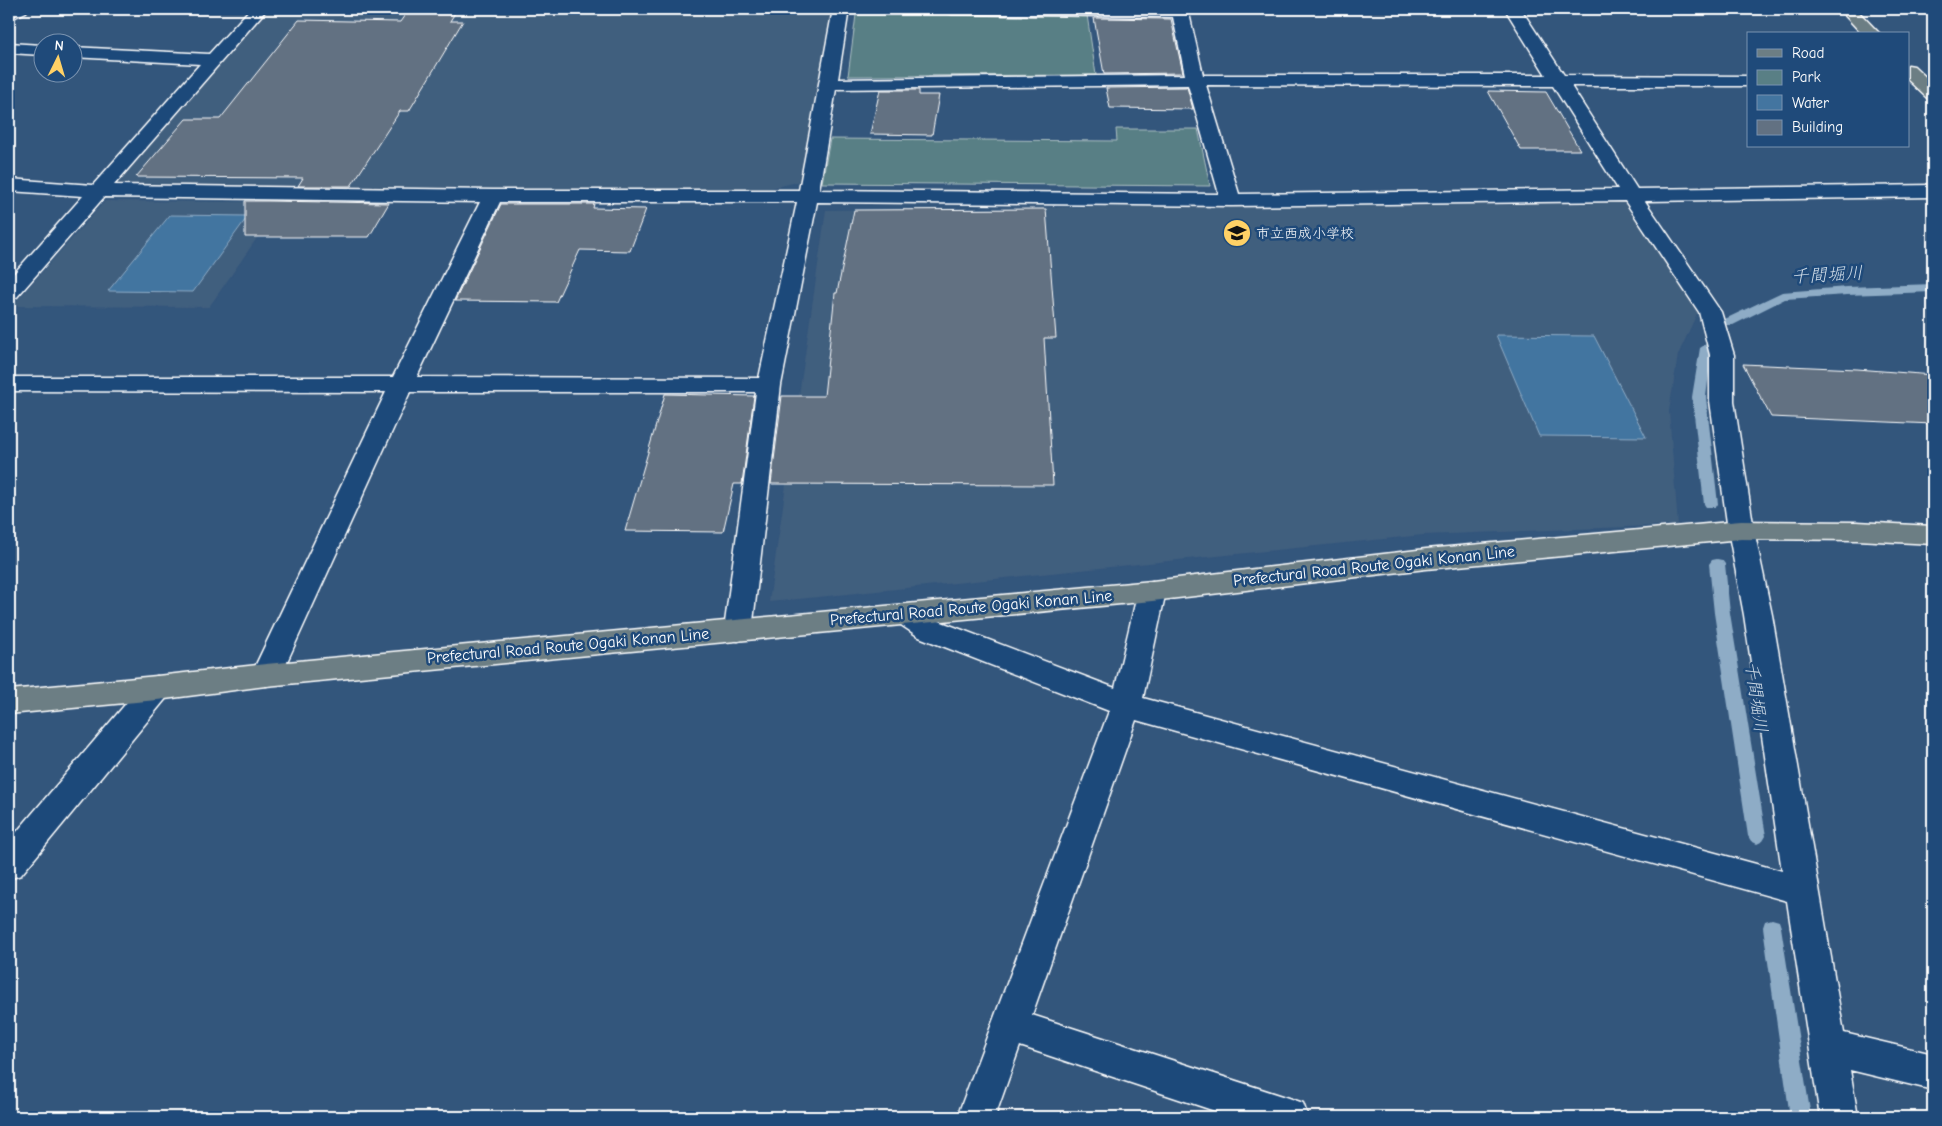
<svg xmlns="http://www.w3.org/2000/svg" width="1942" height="1126" viewBox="0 0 1942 1126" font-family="'Comic Neue','Klee One',sans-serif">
  <rect width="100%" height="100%" fill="#33567c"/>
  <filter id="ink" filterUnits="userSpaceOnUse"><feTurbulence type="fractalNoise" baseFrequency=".02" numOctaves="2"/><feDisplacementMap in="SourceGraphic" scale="10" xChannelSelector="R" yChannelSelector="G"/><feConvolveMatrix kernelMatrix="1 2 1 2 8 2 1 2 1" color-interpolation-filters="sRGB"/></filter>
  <g filter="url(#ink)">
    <g fill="#415e7e">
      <path d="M267 9H832L801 181 764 190 121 191 112 185Z"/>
      <path d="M1626 200 1699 309 1678 355 1669 411 1678 525 1423 535 769 602 826 210Z"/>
      <path d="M105 201 282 202 209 307 12 306Z"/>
    </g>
    <g fill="#597f85" stroke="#acbfc2">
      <path d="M856 15H1087L1096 75 848 76Z"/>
      <path d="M1116 129H1198L1210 186 822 183 830 139 1117 141Z"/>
    </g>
    <g fill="#4375a0" stroke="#8eacc6">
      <path d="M170 215 248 216 193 292 108 291Z"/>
      <path d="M1496 335 1594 336 1646 437 1539 436Z"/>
    </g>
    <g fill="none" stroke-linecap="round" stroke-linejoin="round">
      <g fill="#8eacc6" fill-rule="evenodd">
        <path d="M1933 284V292L1847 295 1785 299 1733 325H1725L1723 322 1725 319 1782 292 1847 287Z"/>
        <path d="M1706 344 1712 348 1706 397 1718 504 1716 507H1706L1704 504 1692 397 1700 348Z"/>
        <path d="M1717 559 1722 560 1725 564 1730 613 1766 836 1763 841 1757 844 1751 841 1748 836 1714 613 1709 564 1712 560Z"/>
        <path d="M1772 919 1779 921 1781 927 1811 1117H1790L1763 927 1765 921Z"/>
      </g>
    </g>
    <g fill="#627182" stroke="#fff">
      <path d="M407 12 455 13 450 21H463L409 111H400L351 186H298L303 178 136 177 186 119H220L299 20 400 22Z"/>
      <path d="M1094 18 1171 19 1183 73 1104 74Z"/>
      <path d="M1187 87 1193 109 1110 108 1106 88Z"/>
      <path d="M880 90H919V95H939L932 135 870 134Z"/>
      <path d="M1488 91 1546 92 1580 150H1521Z"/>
      <path d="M245 201H268L389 203 369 237H245Z"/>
      <path d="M501 204H594L593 208 646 209 630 251 580 250 556 302 455 301Z"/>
      <path d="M1046 209 1056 338H1044L1053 485 771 484 782 396H824L835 293H837L854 210Z"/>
      <path d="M1743 364 1857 369 1933 375V424L1771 417Z"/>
      <path d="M665 394 754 396 742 484H734L723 532 625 531Z"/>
    </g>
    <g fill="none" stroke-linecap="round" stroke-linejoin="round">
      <defs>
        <g id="minor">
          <path d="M9 9H28L26 12 9 20Z"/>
          <path d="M250 9H267L114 185 493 190H799L833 9H849L838 79 1185 75 1173 17 952 14 946 12 944 9H1188L1203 75H1546L1505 9H1521L1564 75 1748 76V86H1571L1637 189 1933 185V197L1645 201 1721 312 1734 355V401L1754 530 1772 615 1844 1033 1933 1054V1090L1850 1070 1858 1117H1820L1787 901 1136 720 1032 1015 1289 1098 1303 1103 1308 1117H1233L1020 1046 995 1117H957L1109 711 919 637 895 621 891 614 895 607C912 601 925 612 939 621L1115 688 1138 591 1142 584 1152 581 1162 584 1166 591 1143 698 1782 871 1744 615 1728 530 1710 401V355L1699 312 1625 201 1231 206 817 202 781 385 752 630 748 638 738 641 728 638 724 630 756 392H410L281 675 277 683 266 686 255 683 251 675 386 392 9 391V377H393L480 202 104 197 17 297 9 299V279L83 196 9 191V179L93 185 200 64 72 57V47L209 54ZM1188 85 1219 194 819 190 836 89ZM1206 85 1553 86 1618 189 1239 194ZM500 202H797L759 378 417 377Z"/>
          <path d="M9 43 42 45V55L9 53Z"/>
          <path d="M157 676 168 680 172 688 168 696 21 875 9 879V841L146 680Z"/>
        </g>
        <g id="major">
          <path d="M1839 9H1856L1880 34H1862Z"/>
          <path d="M1908 65 1914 66 1933 84V99L1927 98 1908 80Z"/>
          <path d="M1741 521 1857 522 1933 526V544L1857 540 1741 539 1426 569 1152 601 266 686 157 700 9 714V690L157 676 266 664 1152 581 1426 549Z"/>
        </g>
      </defs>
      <use href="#minor" stroke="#fff" stroke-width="3"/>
      <use href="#major" stroke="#fff" stroke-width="3"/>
      <use href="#minor" fill="#1f4a7a" fill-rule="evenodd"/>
      <use href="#major" fill="#6c7e84" fill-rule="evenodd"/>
    </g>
  </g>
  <defs>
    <symbol id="school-disc" viewBox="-11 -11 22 22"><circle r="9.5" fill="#ffd166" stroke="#1f4a7a"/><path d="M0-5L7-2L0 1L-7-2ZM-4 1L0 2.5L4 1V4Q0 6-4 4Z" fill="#111"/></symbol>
  </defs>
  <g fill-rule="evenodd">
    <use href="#school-disc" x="1221" y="217" width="32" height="32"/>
  </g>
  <g text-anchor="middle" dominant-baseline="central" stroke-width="5" stroke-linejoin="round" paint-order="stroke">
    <g font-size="14" fill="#fff" stroke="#1f4a7a" text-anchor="start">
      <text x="1256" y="233">市立西成小学校</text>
    </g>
    <g font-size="16" fill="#fff" stroke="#1f4a7a">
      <text transform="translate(1374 566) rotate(-6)">Prefectural Road Route Ogaki Konan Line</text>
      <text transform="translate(971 608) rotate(-5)">Prefectural Road Route Ogaki Konan Line</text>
      <text transform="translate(568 646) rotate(-5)">Prefectural Road Route Ogaki Konan Line</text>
    </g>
    <g font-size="18" font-style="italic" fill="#d0dce7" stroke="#1f4a7a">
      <text transform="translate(1827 275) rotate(-3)">千間堀川</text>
      <text transform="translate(1756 697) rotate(82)">千間堀川</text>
    </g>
  </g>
  <rect width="1942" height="1126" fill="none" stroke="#1f4a7a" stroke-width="30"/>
  <rect x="15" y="15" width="1912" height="1096" fill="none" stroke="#fff" stroke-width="2" filter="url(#ink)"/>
  <rect x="1747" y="32" width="162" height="115" fill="#1f4a7a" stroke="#7992af"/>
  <rect x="1757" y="49" width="25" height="8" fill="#6c7e84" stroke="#7992af"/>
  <text x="1792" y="58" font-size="15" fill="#ffffff">Road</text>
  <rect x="1757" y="70" width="25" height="15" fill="#597f85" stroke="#7992af"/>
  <text x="1792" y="82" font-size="15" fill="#ffffff">Park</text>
  <rect x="1757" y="95" width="25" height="15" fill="#4375a0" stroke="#7992af"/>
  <text x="1792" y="108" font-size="15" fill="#ffffff">Water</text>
  <rect x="1757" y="120" width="25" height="15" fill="#627182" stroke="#7992af"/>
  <text x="1792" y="132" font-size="15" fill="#ffffff">Building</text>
  <g transform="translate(58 58) rotate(5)"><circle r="24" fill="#1f4a7a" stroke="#7992af"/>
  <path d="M0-4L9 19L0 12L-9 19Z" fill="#ffd166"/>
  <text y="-8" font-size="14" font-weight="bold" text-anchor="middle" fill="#ffffff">N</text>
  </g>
</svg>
